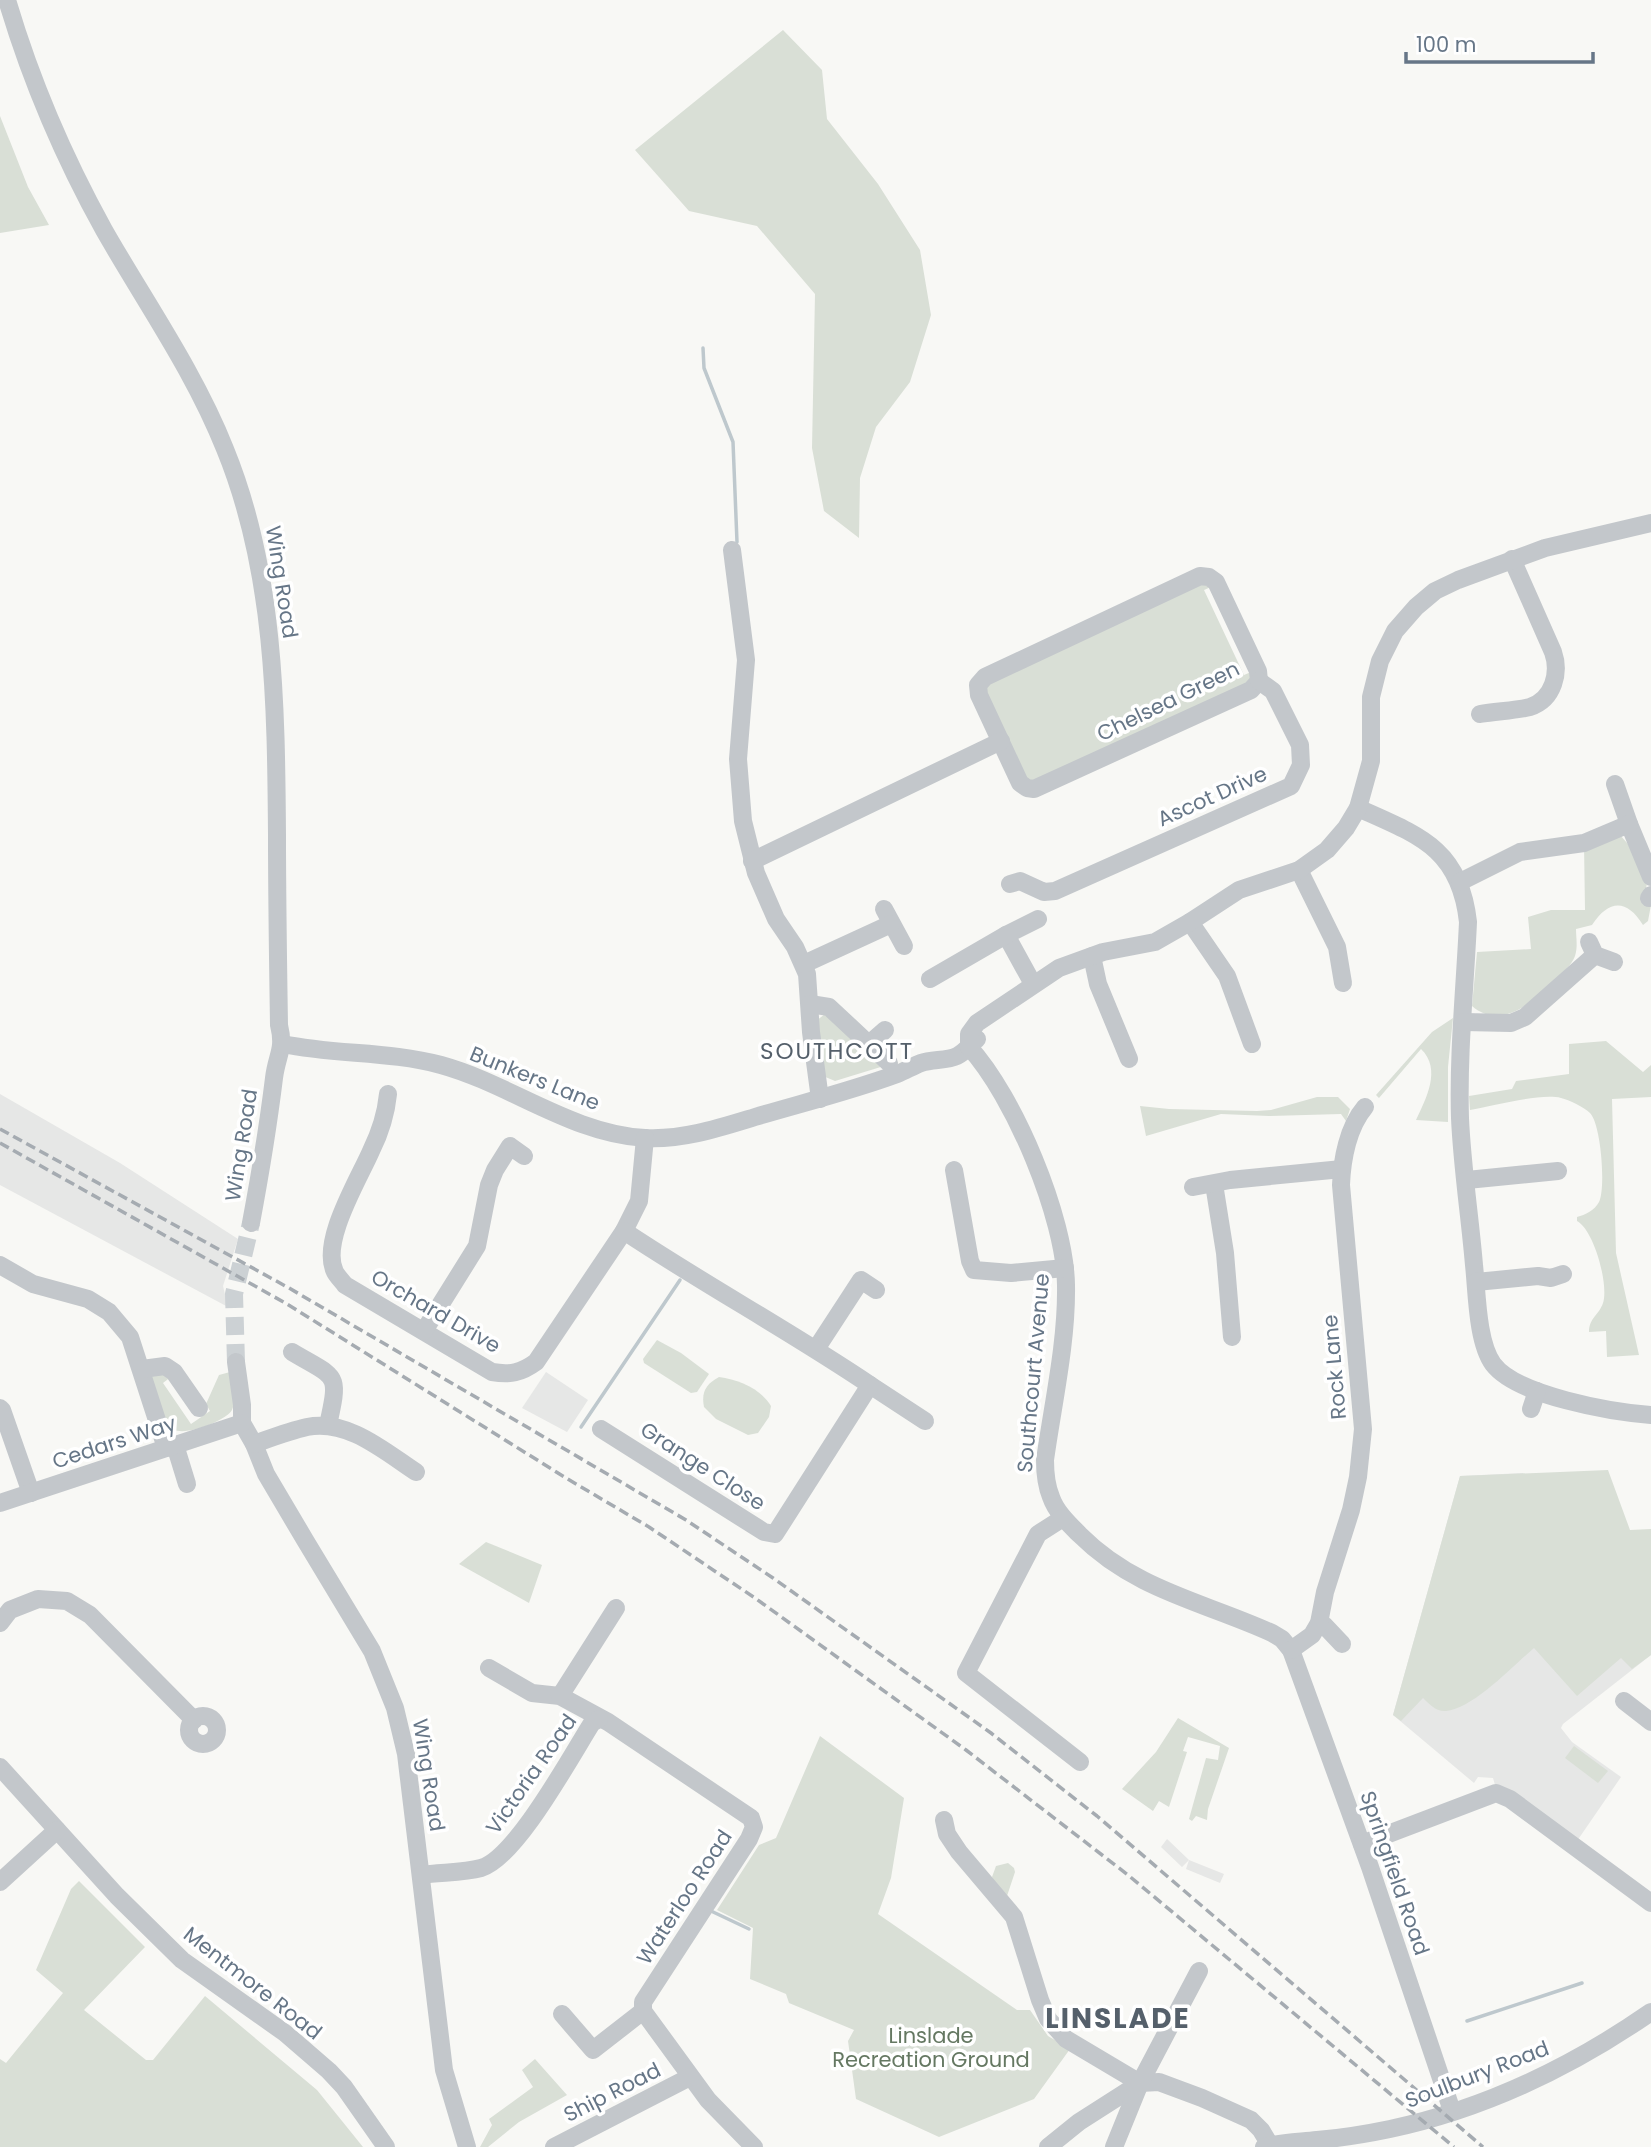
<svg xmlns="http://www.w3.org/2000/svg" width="1651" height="2147" viewBox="0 0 1651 2147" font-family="Poppins,sans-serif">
  <rect width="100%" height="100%" fill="#f8f8f5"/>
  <g fill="#e6e7e6">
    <path d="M0 1094 120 1163 238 1239 223 1286 228 1307 0 1185Z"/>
    <path d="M546 1372 588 1400 567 1432 522 1408Z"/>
    <path d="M1523 1473 1651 1655 1563 1724 1561 1728 1572 1742 1621 1777 1577 1841 1495 1785 1493 1778 1478 1777 1474 1783 1393 1715 1460 1476Z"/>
    <path d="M1167 1839 1189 1860 1224 1874 1220 1883 1186 1869 1189 1860 1182 1867 1161 1847Z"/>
  </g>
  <g fill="#d9dfd6">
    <path d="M783 30 822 70 827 119 878 184 920 250 931 315 910 382 876 427 860 478 859 538 824 511 812 448 815 294 757 226 689 211 635 150Z"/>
    <path d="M0 116 28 187 49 225 0 233Z"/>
    <path d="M1201 582 1211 587 1204 590 1244 675 1251 672 1252 677 1247 683 1036 783 1027 781 984 689 985 686Z"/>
    <path d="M1620 835 1628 844 1647 883 1646 889 1651 905 1648 921 1643 925C1627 899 1609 899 1592 925L1576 929C1576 937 1578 947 1575 956 1572 965 1562 973 1555 980 1534 1002 1501 1031 1472 1006L1477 952 1531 949 1528 917 1551 910H1585L1584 844Z"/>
    <path d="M825 1014 884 1066 835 1081 823 1076 816 1021Z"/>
    <path d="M1453 1018 1448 1067V1122L1416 1120C1426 1099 1442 1069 1421 1049L1379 1098 1376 1095 1432 1032Z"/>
    <path d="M1606 1041 1643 1072 1651 1065V1097L1612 1099 1616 1253 1639 1355 1607 1357 1606 1331 1589 1332C1589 1318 1599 1315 1603 1303 1609 1285 1594 1230 1577 1221V1217C1585 1215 1595 1210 1599 1202 1606 1188 1601 1124 1590 1113 1584 1107 1569 1100 1561 1098 1540 1093 1493 1106 1470 1110L1469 1096 1512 1089 1516 1081 1569 1074V1044Z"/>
    <path d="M1317 1097H1338L1350 1109 1346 1121 1341 1114 1269 1116 1221 1114 1146 1136 1140 1106 1169 1109 1257 1111 1271 1110Z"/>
    <path d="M657 1340 681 1353 709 1374 697 1392 691 1393 644 1363 643 1359Z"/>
    <path d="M230 1372C232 1383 237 1400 232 1410 226 1421 184 1437 173 1429 160 1421 156 1394 150 1380L153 1373 172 1376 163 1383 191 1424 210 1411 206 1404 219 1375Z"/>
    <path d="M719 1377C739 1380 760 1388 771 1406L769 1417 758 1433 748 1435 716 1419 704 1407C701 1392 706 1384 719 1377Z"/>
    <path d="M1608 1470 1630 1530 1651 1529V1655L1632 1669 1621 1658 1577 1696 1534 1648C1514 1665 1473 1709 1446 1711 1437 1712 1430 1705 1423 1698L1401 1721 1393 1715 1460 1476Z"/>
    <path d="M486 1542 542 1565 529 1603 459 1564Z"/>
    <path d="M1178 1718 1229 1748 1208 1809 1207 1820 1196 1816 1192 1821 1189 1819 1206 1758 1218 1760 1220 1746 1188 1737 1183 1751 1187 1752 1169 1807 1159 1801 1153 1811 1122 1789 1156 1752Z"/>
    <path d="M820 1736 904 1798 891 1878 878 1914 1017 2010H1030L1048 2036 1070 2049 1034 2099 939 2137 856 2099 848 2041 854 2030 789 2003 786 1994 750 1979 753 1928 717 1910 759 1845 776 1838Z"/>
    <path d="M1574 1746 1608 1771 1598 1783 1565 1758Z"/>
    <path d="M1008 1863 1014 1868 1015 1872 1007 1896 994 1883 992 1877 996 1866Z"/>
    <path d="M79 1881 145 1947 84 2010 146 2060H153L205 1996 317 2090 363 2147H0V2059L6 2063 63 1993 36 1970 71 1889Z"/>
    <path d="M535 2059 567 2095 519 2122 488 2147H480L492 2125 489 2119 533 2087 522 2070Z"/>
  </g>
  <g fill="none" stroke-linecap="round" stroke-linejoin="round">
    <g stroke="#bec8cd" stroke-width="3.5">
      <path d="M703 348 704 368 733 442 737 542"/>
      <path d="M581 1427 680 1280"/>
      <path d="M711 1911 749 1929"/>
      <path d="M1467 2021 1582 1983"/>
    </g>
    <path stroke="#ccd1d4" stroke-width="18" stroke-dasharray="18 9" stroke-linecap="butt" d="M236 1362 234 1294 251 1223"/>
    <g stroke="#c3c7cb" stroke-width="18">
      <path d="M7 0C31 81 63 156 104 230 145 302 194 371 225 449 275 571 276 705 277 835 277 898 278 962 279 1025 285 1050 277 1054 274 1078 268 1127 260 1175 251 1223"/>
      <path d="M732 550 746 660 738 759 743 821 756 873 776 919 795 947 807 974 811 1032 820 1099"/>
      <path d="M1200 576 1209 577 1216 582 1258 671 1259 681 1251 690 1034 789 1027 788 1020 783 979 695 978 685 985 677Z"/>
      <path d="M1480 714C1496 711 1514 711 1530 707 1554 699 1560 672 1553 652L1512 559"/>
      <path d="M1615 784 1629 824 1651 877"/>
      <path d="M1358 808C1418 835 1460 848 1468 922 1465 987 1458 1053 1460 1118 1462 1166 1470 1217 1474 1265 1477 1292 1477 1342 1493 1364 1517 1396 1612 1412 1651 1415"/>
      <path d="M752 861 1001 741"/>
      <path d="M1299 870 1337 947 1343 983"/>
      <path d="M1460 882 1520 852 1584 843 1629 824"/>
      <path d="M1010 884 1020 881 1044 892 1055 891 1291 786 1301 765 1300 745 1273 691 1259 681"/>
      <path d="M1649 898 1651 895"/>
      <path d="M884 909 904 946"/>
      <path d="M1190 922 1227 976 1252 1044"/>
      <path d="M1006 935 1033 984"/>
      <path d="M1589 942 1595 955 1614 962"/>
      <path d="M1092 956 1098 984 1129 1059"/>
      <path d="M804 964 891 924"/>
      <path d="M930 979 1006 935 1038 919"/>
      <path d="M810 1004 829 1007 889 1063"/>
      <path d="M1464 1022 1511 1023 1525 1017 1595 955"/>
      <path d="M283 1044C335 1055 390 1051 441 1065 510 1084 572 1134 645 1138 683 1140 719 1128 755 1117 802 1103 851 1091 897 1074 905 1071 913 1066 921 1063 932 1059 947 1061 957 1056 964 1053 971 1044 977 1039"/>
      <path d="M869 1044 885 1030"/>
      <path d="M969 1047C1014 1096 1065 1217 1066 1285 1067 1342 1053 1403 1045 1460 1045 1473 1046 1485 1051 1497 1056 1512 1069 1524 1080 1535 1135 1590 1204 1602 1272 1633L1282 1639 1291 1650 1370 1867 1452 2111"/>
      <path d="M969 1047V1034L977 1023 1059 968 1103 952 1155 942 1190 922 1239 890 1299 870 1327 850 1346 828 1358 808 1371 761V697L1380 661 1395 631 1416 607 1435 591 1458 580 1545 548 1651 523"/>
      <path d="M388 1094C386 1114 380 1133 371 1151 359 1179 320 1242 335 1272 337 1276 342 1281 345 1285L492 1372C510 1375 521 1373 536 1362L624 1231 639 1201 645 1138"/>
      <path d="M954 1170 970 1261 974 1270 1011 1273 1065 1268"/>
      <path d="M1467 1180 1558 1171"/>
      <path d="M1214 1184 1225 1253 1232 1337"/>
      <path d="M1193 1187 1230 1180 1342 1169"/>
      <path d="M0 1265 33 1284 88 1299 109 1312 130 1337 166 1448"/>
      <path d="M1476 1282 1538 1276 1551 1278 1563 1274"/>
      <path d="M424 1331 477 1246 489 1185 495 1170 510 1146 524 1156"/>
      <path d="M816 1349 861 1280 876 1290"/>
      <path d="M292 1352C337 1379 340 1371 328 1425"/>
      <path d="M236 1362 242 1405V1423L254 1444 266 1474 305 1540 372 1651 395 1708 406 1754 444 2070 467 2147"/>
      <path d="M142 1369 165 1366 174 1372 199 1408"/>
      <path d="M870 1385 925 1421"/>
      <path d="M0 1408 2 1410 31 1493"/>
      <path d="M1531 1409 1537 1391"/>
      <path d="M601 1429 764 1532 775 1534 870 1385C790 1331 705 1285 624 1231"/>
      <path d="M254 1444C271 1438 289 1431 307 1427 348 1419 384 1451 416 1472"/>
      <path d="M175 1445 187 1484"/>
      <path d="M0 1503 242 1423"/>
      <path d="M1063 1518 1038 1534 966 1673 1080 1762"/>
      <path d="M0 1623 10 1610 38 1599 67 1601 90 1615 194 1720"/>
      <path d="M1319 1623 1324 1625 1342 1644"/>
      <path d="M1291 1650 1312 1635 1319 1623 1325 1592 1351 1510 1358 1477 1363 1429 1341 1185C1342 1159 1348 1127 1365 1107"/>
      <path d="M489 1668 532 1693 560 1696 608 1722 751 1818 754 1827 749 1839 643 2002V2011"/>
      <path d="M560 1696 616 1608"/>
      <path d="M1624 1701 1651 1722"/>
      <circle cx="203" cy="1730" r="14"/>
      <path d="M0 1767 117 1896 182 1960 285 2033 329 2071 344 2087 386 2147"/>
      <path d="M944 1820 947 1834 959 1852 1014 1917 1040 2000 1048 2019 1066 2039 1140 2083 1159 2082 1202 2098 1251 2120 1261 2130 1270 2145"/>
      <path d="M1362 1844 1496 1793 1510 1799 1651 1903"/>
      <path d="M421 1875C440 1872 463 1873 481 1868 516 1858 571 1756 592 1723L599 1719"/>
      <path d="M0 1882 57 1830"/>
      <path d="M643 2011 708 2100 754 2147"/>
      <path d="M562 2014 593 2050 643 2011"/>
      <path d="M554 2147 690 2077"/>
      <path d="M1048 2147 1079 2122 1140 2083"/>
      <path d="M1114 2147 1140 2083 1199 1971"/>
      <path d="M1264 2147C1281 2142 1300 2142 1317 2140 1342 2138 1366 2134 1390 2129 1484 2109 1573 2066 1651 2012"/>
    </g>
    <g stroke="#a5abb1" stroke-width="3.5" stroke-dasharray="10 5" stroke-linecap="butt">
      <path d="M0 1129 289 1288 686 1520 773 1578 991 1733 1097 1816 1483 2147"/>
      <path d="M0 1143 287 1304 566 1478 649 1527 755 1598 966 1750 1128 1875 1454 2147"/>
    </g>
  </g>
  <g text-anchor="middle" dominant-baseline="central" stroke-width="7" stroke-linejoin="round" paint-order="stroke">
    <g font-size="21" fill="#667687" stroke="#fff">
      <text transform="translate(282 582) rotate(81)">Wing Road</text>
      <text transform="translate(1168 701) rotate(-26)">Chelsea Green</text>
      <text transform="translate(1212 796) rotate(-24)">Ascot Drive</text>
      <text transform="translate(535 1078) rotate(22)">Bunkers Lane</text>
      <text transform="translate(241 1145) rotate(-81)">Wing Road</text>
      <text transform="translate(436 1311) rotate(30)">Orchard Drive</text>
      <text transform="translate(1334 1367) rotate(-95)">Rock Lane</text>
      <text transform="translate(1033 1373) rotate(-85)">Southcourt Avenue</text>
      <text transform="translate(114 1442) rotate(-18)">Cedars Way</text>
      <text transform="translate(703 1466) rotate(33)">Grange Close</text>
      <text transform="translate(531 1774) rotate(-55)">Victoria Road</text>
      <text transform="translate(429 1775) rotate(81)">Wing Road</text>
      <text transform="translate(1395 1873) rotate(71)">Springfield Road</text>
      <text transform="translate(684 1897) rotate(-57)">Waterloo Road</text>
      <text transform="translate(253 1983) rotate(38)">Mentmore Road</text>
      <text transform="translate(1477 2074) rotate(-21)">Soulbury Road</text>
      <text transform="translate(612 2092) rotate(-27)">Ship Road</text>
    </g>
    <g font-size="21" fill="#657862" stroke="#fff">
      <text x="931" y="2035">Linslade<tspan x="931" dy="24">Recreation Ground</tspan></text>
    </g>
    <g font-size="23" letter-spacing="2" fill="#55606b" stroke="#fff">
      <text x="837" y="1051">SOUTHCOTT</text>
    </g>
    <g font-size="28" font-weight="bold" letter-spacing="2" fill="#55606b" stroke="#fff">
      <text x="1118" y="2018">LINSLADE</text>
    </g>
  </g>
  <path d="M1406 52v10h187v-10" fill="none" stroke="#667687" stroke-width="3.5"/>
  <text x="1416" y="52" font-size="21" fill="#667687" stroke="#ffffff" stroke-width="5" paint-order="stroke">100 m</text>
</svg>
